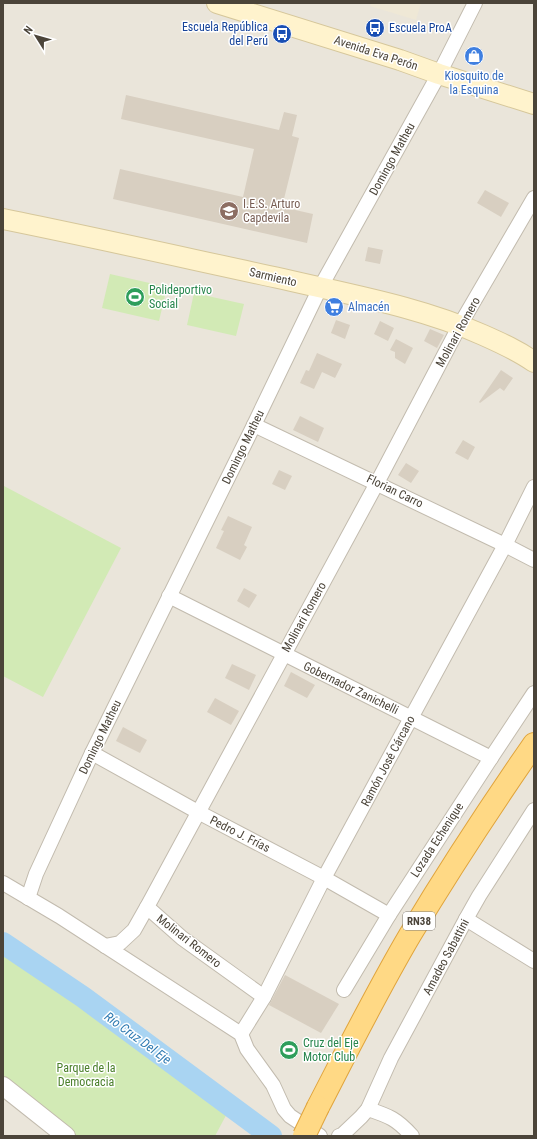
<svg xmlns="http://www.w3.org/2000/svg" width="537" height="1139" viewBox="0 0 537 1139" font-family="'Roboto Condensed',sans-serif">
  <rect width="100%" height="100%" fill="#f6f3ec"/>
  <rect fill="#eae5da" x="3" y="3" width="531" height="1133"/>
  <path fill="#efe8d6" d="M371 3H421L416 20 370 6Z"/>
  <g fill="#d2eab5">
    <path d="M110 274 167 287 159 321 102 308Z"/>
    <path d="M194 293 244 304 236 336 187 325Z"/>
    <path d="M4 486 121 548 43 697 3 676Z"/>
    <path d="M3 943 83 997 231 1106 215 1136H66L3 1086Z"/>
  </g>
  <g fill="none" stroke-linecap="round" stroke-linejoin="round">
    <path stroke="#a9d4f2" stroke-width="22" d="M3 943 83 997 271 1136"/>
  </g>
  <g fill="#d8cfc1">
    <path d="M126 95 279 130 284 112 297 115 292 136 299 138 282 207 313 214 307 243 113 199 120 169 243 197 254 149 121 119Z"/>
    <path d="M485 190 509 203 501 217 477 203Z"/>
    <path d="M368 247 383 250 380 264 365 261Z"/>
    <path d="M336 320 350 325 345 339 331 333Z"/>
    <path d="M380 321 394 328 388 341 374 334Z"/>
    <path d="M430 329 444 335 437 348 424 341Z"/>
    <path d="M396 339 413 348 405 364 395 358V352L390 350Z"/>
    <path d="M317 353 342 364 335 378 322 372 314 389 300 383 306 370 309 371Z"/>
    <path d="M501 370 513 378 504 391 500 388 480 403 479 402Z"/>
    <path d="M300 416 324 428 318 442 293 430Z"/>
    <path d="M463 440 475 447 468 460 455 453Z"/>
    <path d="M406 463 419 471 411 483 398 475Z"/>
    <path d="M279 470 292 476 285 490 272 484Z"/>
    <path d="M228 516 252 527 244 545 247 547 240 560 216 548 224 531 221 530Z"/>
    <path d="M244 588 257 595 249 608 237 601Z"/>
    <path d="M232 664 256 675 249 690 225 678Z"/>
    <path d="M291 672 315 685 307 698 284 686Z"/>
    <path d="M215 698 239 711 231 725 207 712Z"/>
    <path d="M123 727 147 740 140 753 116 741Z"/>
    <path d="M285 975 339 1004 321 1033 269 1005Z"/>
  </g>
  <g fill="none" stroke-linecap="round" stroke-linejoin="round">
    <defs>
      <g id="minor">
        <path d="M254 425 505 545 534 560"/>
        <path d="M169 596 491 758"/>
        <path d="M92 753 198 812 324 878 389 915"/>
        <path d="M3 883 59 916 241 1034 247 1049 273 1085 284 1109 290 1116 320 1136"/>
        <path d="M28 898 36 874 92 753 254 425 320 288 439 74 475 3"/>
        <path d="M466 919 534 961"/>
        <path d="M105 946 120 943 134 930 147 907"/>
        <path d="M344 990 389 915 491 758 534 693"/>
        <path d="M264 997 182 938 147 907 377 483 460 325 534 198"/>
        <path d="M241 1034 264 997 324 878 505 545 534 487"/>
        <path d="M368 1109C389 1116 397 1119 412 1136"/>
        <path d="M339 1136 342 1135 361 1117 368 1109 391 1058 466 919 479 896 534 810"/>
      </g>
      <path id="tertiary" d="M3 1086 66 1136"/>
      <g id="secondary">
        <path d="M217 3 400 60 439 74 534 104"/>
        <path d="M3 219C97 238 190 259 283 279 351 295 420 307 483 335 501 343 519 351 534 362"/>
      </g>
      <path id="trunk" d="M318 1107C348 1049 377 991 410 935 449 870 491 806 534 744"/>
    </defs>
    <use href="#minor" stroke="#c2bbae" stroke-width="16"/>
    <use href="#tertiary" stroke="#c2bbae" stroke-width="20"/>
    <use href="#secondary" stroke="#d6c79b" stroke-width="22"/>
    <use href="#trunk" stroke="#e0a43c" stroke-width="24"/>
    <use href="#minor" stroke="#fff" stroke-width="14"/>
    <use href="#tertiary" stroke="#fff" stroke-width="18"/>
    <use href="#secondary" stroke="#fff3cd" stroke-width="20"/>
    <use href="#trunk" stroke="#ffd985" stroke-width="22"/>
    <defs>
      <path id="trunk-bridge" d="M304 1136 318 1107"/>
    </defs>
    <use href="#trunk-bridge" stroke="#e0a43c" stroke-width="24" stroke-linecap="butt"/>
    <use href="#trunk-bridge" stroke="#ffd985" stroke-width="22"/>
  </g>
  <defs>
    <symbol id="bus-disc" viewBox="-11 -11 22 22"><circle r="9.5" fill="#1a4fb4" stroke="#fff"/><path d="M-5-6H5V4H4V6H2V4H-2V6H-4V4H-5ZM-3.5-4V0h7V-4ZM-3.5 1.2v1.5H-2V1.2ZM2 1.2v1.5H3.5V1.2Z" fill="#fff"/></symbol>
    <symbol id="shop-disc" viewBox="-11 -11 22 22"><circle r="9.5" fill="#3f7fe0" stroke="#fff"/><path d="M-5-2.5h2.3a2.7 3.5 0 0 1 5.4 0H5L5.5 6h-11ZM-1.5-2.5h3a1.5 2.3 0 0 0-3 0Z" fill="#fff"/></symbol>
    <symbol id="university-disc" viewBox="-11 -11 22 22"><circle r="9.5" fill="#8d6e63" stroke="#fff"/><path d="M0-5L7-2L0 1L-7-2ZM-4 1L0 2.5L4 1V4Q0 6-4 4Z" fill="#fff"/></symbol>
    <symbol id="stadium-disc" viewBox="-11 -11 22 22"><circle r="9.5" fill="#2e9e5b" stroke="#fff"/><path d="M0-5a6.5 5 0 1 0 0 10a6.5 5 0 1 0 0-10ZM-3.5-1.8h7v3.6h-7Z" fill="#fff"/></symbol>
    <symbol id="supermarket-disc" viewBox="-11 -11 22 22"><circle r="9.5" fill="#3f7fe0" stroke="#fff"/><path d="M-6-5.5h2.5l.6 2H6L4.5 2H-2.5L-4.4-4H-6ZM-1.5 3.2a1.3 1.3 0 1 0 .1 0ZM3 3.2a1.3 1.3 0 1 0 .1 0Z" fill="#fff"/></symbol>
  </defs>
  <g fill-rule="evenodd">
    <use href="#bus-disc" x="364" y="17" width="22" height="22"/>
    <use href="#bus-disc" x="271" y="23" width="22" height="22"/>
    <use href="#shop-disc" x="463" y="45" width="22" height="22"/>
    <use href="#university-disc" x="218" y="200" width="22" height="22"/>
    <use href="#stadium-disc" x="124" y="286" width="22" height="22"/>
    <use href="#supermarket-disc" x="323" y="296" width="22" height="22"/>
    <use href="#stadium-disc" x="278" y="1039" width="22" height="22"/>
  </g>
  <g text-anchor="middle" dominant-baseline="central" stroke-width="3" stroke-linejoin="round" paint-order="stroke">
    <rect fill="#fff" stroke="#817c74" stroke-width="1" x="403" y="912" width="32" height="18" rx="3"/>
    <g font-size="11" font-weight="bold" fill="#4b4439">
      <text x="419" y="921">RN38</text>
    </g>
    <g font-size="12" fill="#164399" stroke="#fff" text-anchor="end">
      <text x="268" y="27">Escuela República<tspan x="268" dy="14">del Perú</tspan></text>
      <text x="389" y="28" text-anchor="start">Escuela ProA</text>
    </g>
    <g font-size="12" fill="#4b4439" stroke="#fff">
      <text transform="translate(376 53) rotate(18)">Avenida Eva Perón</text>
      <text transform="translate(392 159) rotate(-61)">Domingo Matheu</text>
      <text transform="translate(273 277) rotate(13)">Sarmiento</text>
      <text transform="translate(458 332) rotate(-61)">Molinari Romero</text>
      <text transform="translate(243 447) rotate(-64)">Domingo Matheu</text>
      <text transform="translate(395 491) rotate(26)">Florian Carro</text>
      <text transform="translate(304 617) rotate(-61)">Molinari Romero</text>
      <text transform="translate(351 688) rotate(26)">Gobernador Zanichelli</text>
      <text transform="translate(100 737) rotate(-64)">Domingo Matheu</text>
      <text transform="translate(388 761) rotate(-62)">Ramón José Cárcano</text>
      <text transform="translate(240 834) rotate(27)">Pedro J. Frías</text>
      <text transform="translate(437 840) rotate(-57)">Lozada Echenique</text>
      <text transform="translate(189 941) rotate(38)">Molinari Romero</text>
      <text transform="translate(446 957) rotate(-62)">Amadeo Sabattini</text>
    </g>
    <g font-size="12" fill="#366cbe" stroke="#fff">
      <text x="474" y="76">Kiosquito de<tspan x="474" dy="14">la Esquina</tspan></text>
      <text x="348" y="307" text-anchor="start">Almacén</text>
    </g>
    <g font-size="12" fill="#785e54" stroke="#fff" text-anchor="start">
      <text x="243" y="204">I.E.S. Arturo<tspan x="243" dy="14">Capdevila</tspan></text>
    </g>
    <g font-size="12" fill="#27864d" stroke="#fff" text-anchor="start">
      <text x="149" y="290">Polideportivo<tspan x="149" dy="14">Social</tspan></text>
      <text x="303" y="1043">Cruz del Eje<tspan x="303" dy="14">Motor Club</tspan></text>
    </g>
    <g font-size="12" fill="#4a7f2a" stroke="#fff">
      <text x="86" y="1068">Parque de la<tspan x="86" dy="14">Democracia</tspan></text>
    </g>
    <g font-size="13" font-style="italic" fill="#2e7ab2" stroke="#fff">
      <text transform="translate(138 1038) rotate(36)">Río Cruz Del Eje</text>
    </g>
  </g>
  <rect width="537" height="1139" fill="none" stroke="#4b4439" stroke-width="8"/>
  <g transform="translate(36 36) rotate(307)" stroke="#ffffff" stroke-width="3" paint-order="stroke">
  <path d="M0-3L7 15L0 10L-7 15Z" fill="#4b4439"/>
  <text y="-6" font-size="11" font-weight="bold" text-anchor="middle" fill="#4b4439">N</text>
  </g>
</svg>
